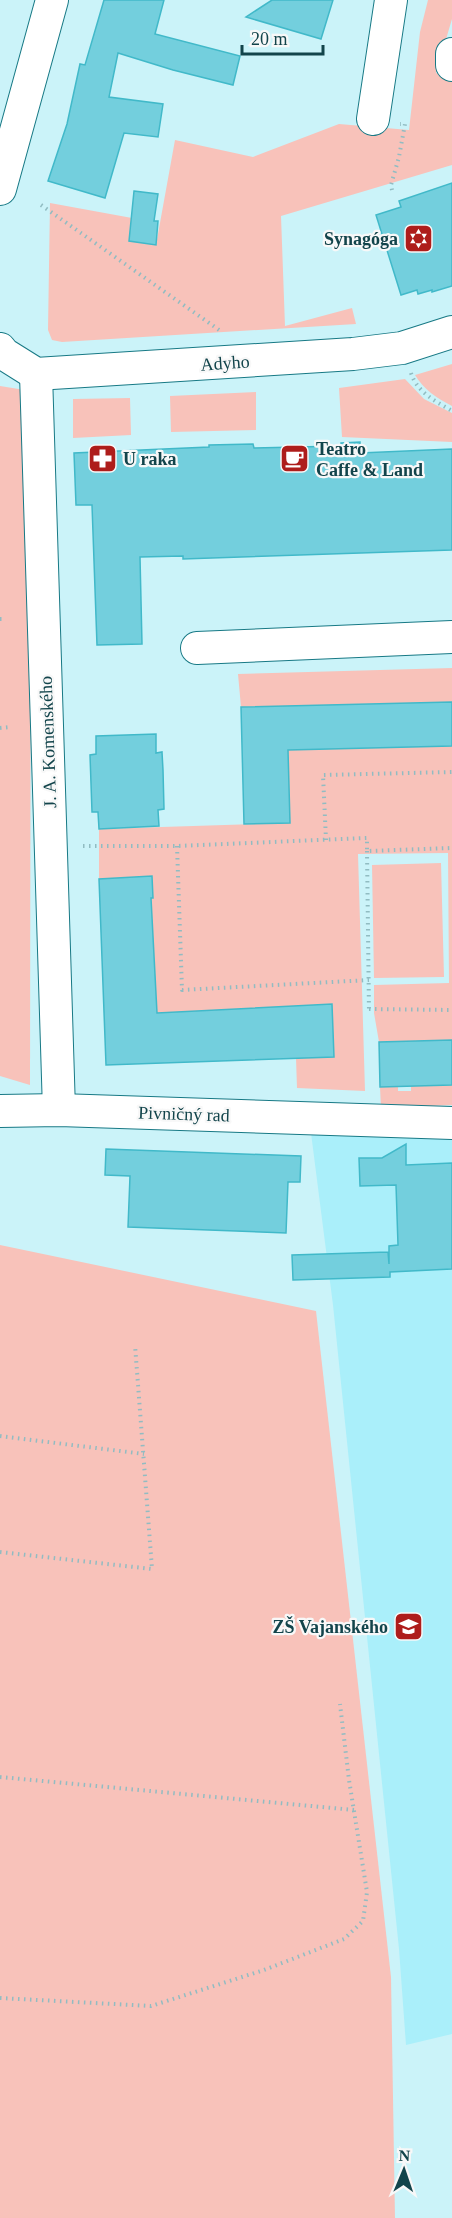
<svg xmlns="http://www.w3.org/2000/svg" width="452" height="2218" viewBox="0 0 452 2218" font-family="Georgia,serif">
  <rect width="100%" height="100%" fill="#cbf3f9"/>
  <path fill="#aaeffa" d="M311 1133 452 1136V2034L406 2045 399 1949 333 1305Z"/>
  <g fill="#f8c2ba">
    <path d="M428 0H452V19L436 73 452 78V165L281 216 285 326 352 308 356 324 62 342 52 340 48 330 50 203 132 218 156 245 175 140 253 157 339 124 409 130 420 32Z"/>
    <path d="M452 364V406C437 398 424 390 415 375Z"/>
    <path d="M405 379 424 399 452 413V442L342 437 339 388Z"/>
    <path d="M0 386 31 391 30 1085 0 1076Z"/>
    <path d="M256 392V430L171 432 170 396Z"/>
    <path d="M130 398 131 435 73 438V399Z"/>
    <path d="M452 668V702L241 707 238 674Z"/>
    <path d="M452 746V1040L379 1042 374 1013V985L449 983 448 853 358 854 365 1091 297 1088 296 1058 334 1057 331 1004 157 1013 151 898H153L152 877 99 879V829L289 823 288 750Z"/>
    <path d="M441 863 444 977 374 978 372 865Z"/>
    <path d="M452 1085V1105L381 1108 380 1087H398V1091H411V1086Z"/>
    <path d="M0 1245 316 1311 391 1977 395 2218H0Z"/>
  </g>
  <g fill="#73cfdd" stroke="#41b9c9" stroke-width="1.5">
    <path d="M104 0H164L155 34 240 56 233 85 173 70 118 53 109 97 163 104 158 137 124 133 105 198 48 181 67 124 80 64 85 65Z"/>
    <path d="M272 0H333L321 39 246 17Z"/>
    <path d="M452 183V286L432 292V290L418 294 417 290 401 295 376 215 401 207 399 201Z"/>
    <path d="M134 191 158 194 154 221H158L156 245 129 241Z"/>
    <path d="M360 442V453L452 449V550L183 559V556L140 557 142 644 97 645 92 505H76L74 453 209 447V445L253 444 254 448 341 446V443Z"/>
    <path d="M452 702V746L288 750 290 823 244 824 241 707Z"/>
    <path d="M156 734V753L162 752 163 770 164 809 158 810 159 826 99 829 98 812H92L90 755 96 754V736Z"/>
    <path d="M152 876 153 898H151L157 1013 332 1004 334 1057 106 1065 99 879Z"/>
    <path d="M452 1040V1085L380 1087 379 1042Z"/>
    <path d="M406 1144V1165L452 1163V1269L390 1272V1277L293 1280 292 1255 388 1252 389 1264V1246L398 1245 396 1185 360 1186 359 1158H382Z"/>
    <path d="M106 1149 301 1156 300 1182H288L286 1233 128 1227 130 1176 105 1175Z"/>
  </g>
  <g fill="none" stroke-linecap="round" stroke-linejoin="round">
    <defs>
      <g id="minor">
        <path d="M452 54V65"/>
        <path d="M373 119 391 0"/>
        <path d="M0 189 52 0"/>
        <path d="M0 349 4 354 36 374 353 354 402 348 452 332"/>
        <path d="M36 374 59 1110"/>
        <path d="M197 648 452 637"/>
        <path d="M0 1111 59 1110 452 1123"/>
      </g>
    </defs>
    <use href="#minor" stroke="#177985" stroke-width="34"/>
    <g stroke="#91bcc2" stroke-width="4" stroke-dasharray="1.5 4.5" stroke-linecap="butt">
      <path d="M392 190 391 185 399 157 405 124H400"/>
      <path d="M41 205 222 332"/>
      <path d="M411 373C417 392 435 401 452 411"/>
      <path d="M0 619H6"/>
      <path d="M0 728 11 727"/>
      <path d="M326 840 323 775 452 772"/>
      <path d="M83 846H177L367 838V851L452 848"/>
      <path d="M177 846 182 990 369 980"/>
      <path d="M367 851 369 1013"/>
      <path d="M369 1009 452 1010"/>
      <path d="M0 1436 144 1454"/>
      <path d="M0 1552 152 1569 135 1345"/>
      <path d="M0 1777 354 1810"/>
      <path d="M0 1998 151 2006 264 1970 344 1939 363 1921 367 1892 349 1780 340 1704"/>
    </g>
    <use href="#minor" stroke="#fff" stroke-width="32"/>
  </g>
  <defs>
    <symbol id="synagogue-square" viewBox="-11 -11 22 22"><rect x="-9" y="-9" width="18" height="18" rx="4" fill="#ae1d1b" stroke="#f8f8f8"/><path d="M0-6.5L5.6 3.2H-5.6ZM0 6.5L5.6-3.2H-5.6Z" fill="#fff"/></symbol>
    <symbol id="pharmacy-square" viewBox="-11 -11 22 22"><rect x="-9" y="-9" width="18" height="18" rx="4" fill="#ae1d1b" stroke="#f8f8f8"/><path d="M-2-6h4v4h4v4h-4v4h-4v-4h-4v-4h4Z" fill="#fff"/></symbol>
    <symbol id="cafe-square" viewBox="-11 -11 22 22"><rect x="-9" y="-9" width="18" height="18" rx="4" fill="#ae1d1b" stroke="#f8f8f8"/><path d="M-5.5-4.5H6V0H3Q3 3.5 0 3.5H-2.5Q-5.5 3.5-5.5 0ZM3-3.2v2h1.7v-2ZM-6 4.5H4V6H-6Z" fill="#fff"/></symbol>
    <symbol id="school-square" viewBox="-11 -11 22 22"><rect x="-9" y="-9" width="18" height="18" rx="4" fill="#ae1d1b" stroke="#f8f8f8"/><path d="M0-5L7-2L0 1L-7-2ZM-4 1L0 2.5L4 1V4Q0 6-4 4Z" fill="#fff"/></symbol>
  </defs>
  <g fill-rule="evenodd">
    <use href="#synagogue-square" x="402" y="222" width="33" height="33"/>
    <use href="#pharmacy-square" x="86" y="442" width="33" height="33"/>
    <use href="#cafe-square" x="278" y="442" width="33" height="33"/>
    <use href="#school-square" x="392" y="1610" width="33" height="33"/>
  </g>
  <g text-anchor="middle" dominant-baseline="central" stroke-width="4.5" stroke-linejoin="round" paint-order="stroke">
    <g font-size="18" font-weight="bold" fill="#12444b" stroke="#f8f8f8" text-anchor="end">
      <text x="398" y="239">Synagóga</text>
      <text x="316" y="449" text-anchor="start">Teatro<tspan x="316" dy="21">Caffe &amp; Land</tspan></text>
      <text x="123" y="459" text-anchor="start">U raka</text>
      <text x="388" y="1627">ZŠ Vajanského</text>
    </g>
    <g font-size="18" fill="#12444b" stroke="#f8f8f8">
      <text transform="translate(225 363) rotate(-4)">Adyho</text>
      <text transform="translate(48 742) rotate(-92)">J. A. Komenského</text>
      <text transform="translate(184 1114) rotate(2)">Pivničný rad</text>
    </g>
  </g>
  <g transform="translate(404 2170) rotate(2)" stroke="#f8f8f8" stroke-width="4.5" paint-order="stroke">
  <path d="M0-4.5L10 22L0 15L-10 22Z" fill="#12444b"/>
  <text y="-9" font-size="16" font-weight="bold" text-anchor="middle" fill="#12444b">N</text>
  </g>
  <path d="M242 45v9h81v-9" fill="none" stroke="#12444b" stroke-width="3"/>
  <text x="251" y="45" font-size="18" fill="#12444b" stroke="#f8f8f8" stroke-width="4.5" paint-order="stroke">20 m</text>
</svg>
